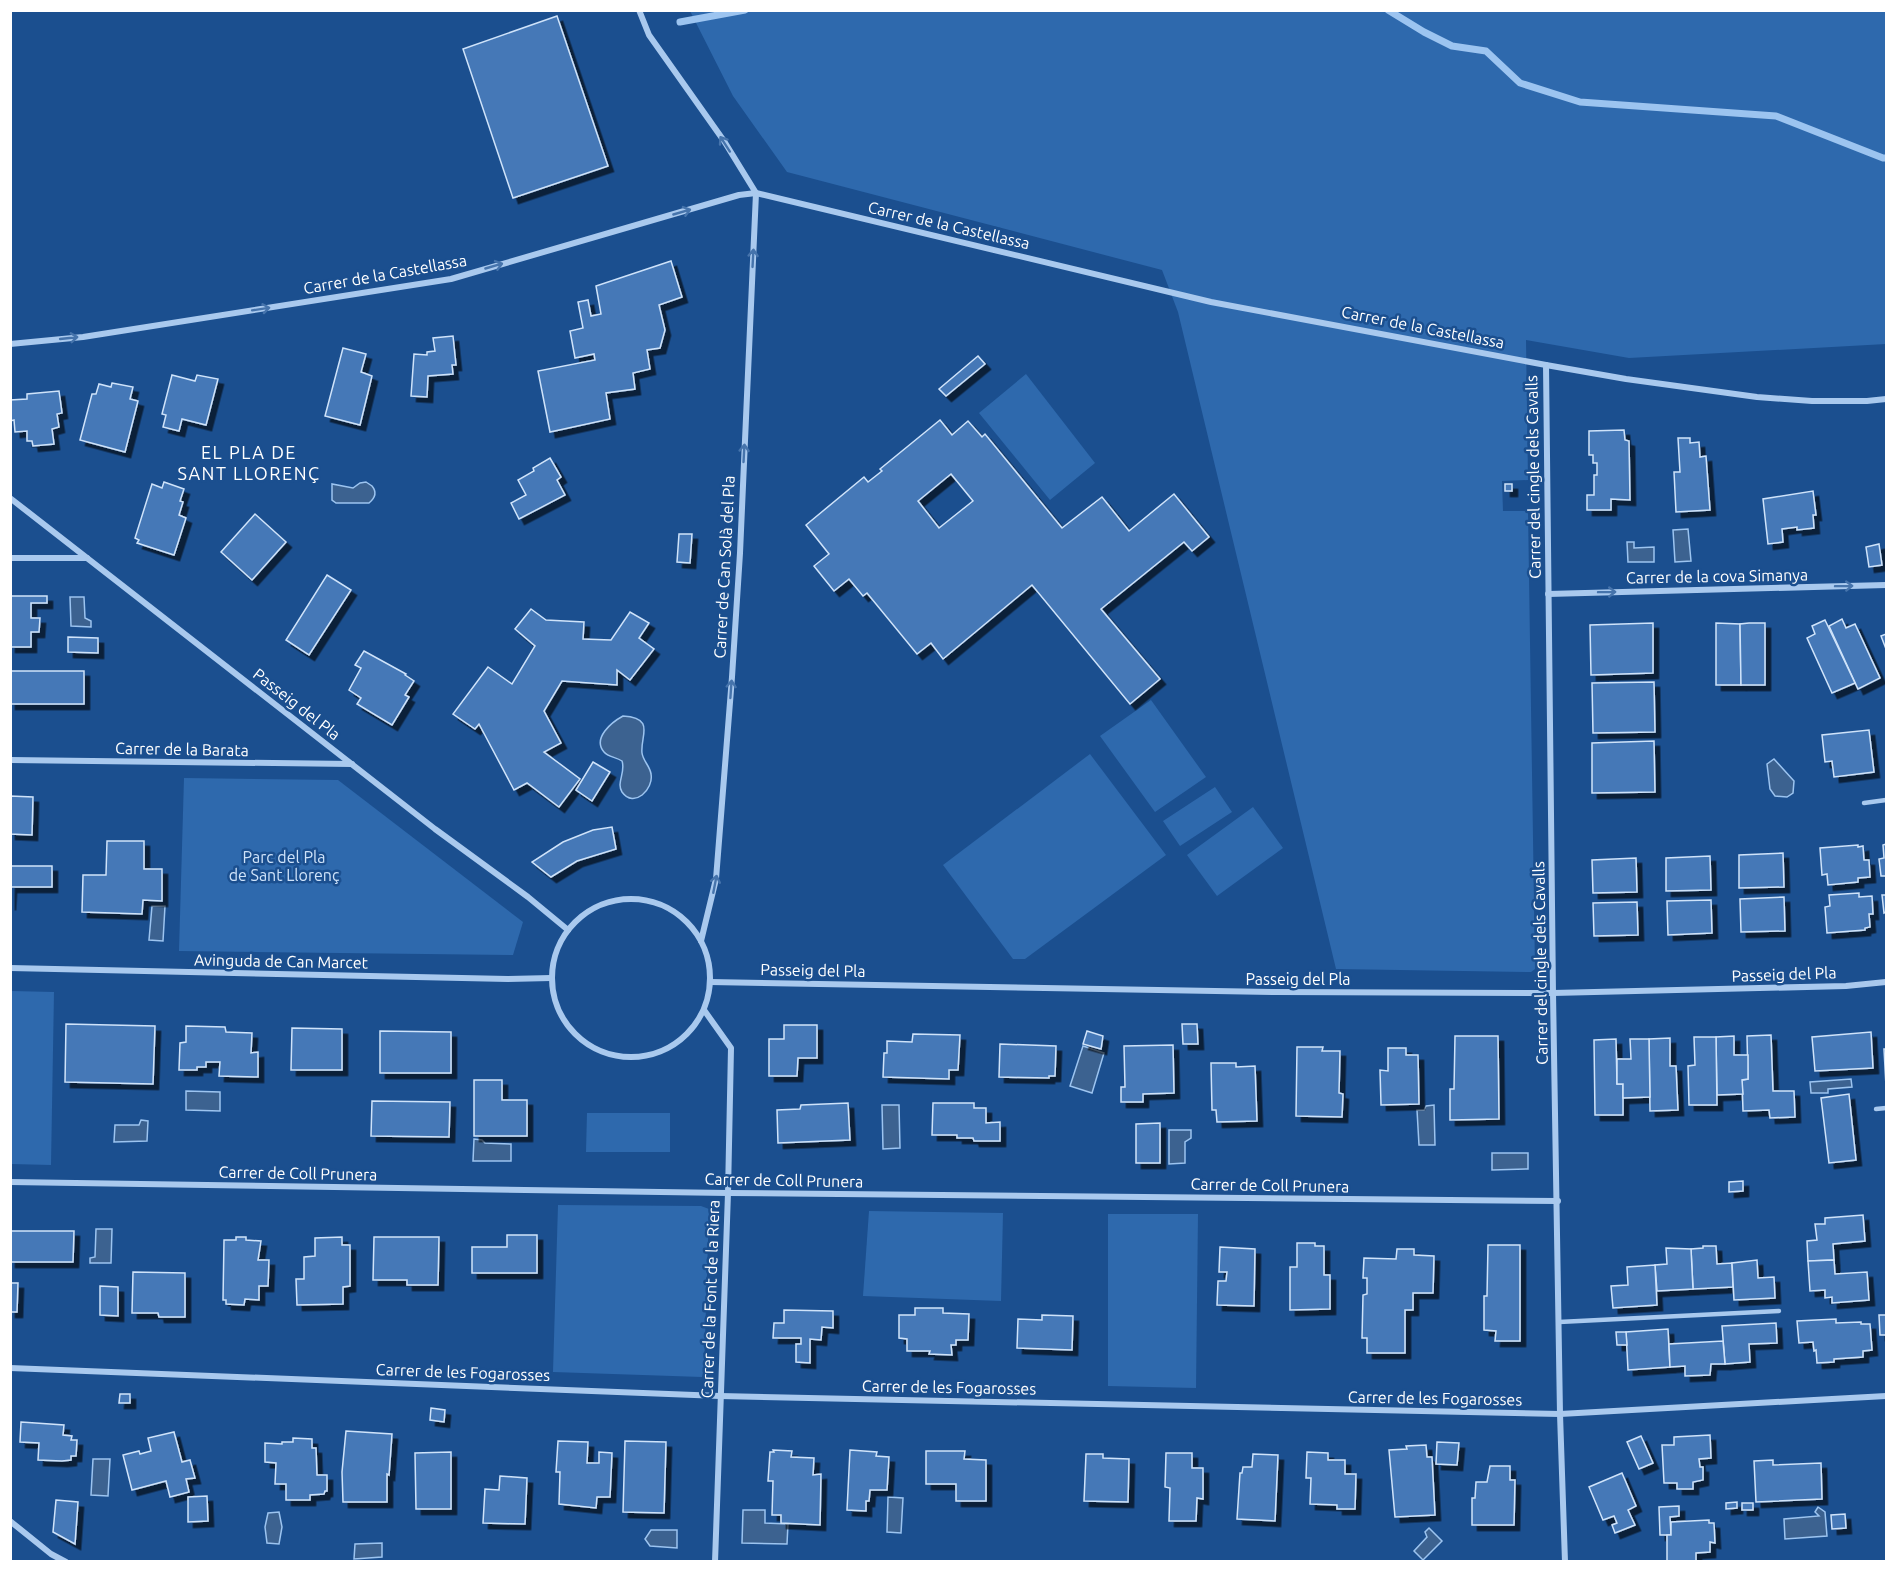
<svg xmlns="http://www.w3.org/2000/svg" width="1897" height="1572" viewBox="0 0 1897 1572" font-family="Ubuntu,sans-serif">
  <defs>
    <filter id="shadow"><feDropShadow dx="5.5" dy="5.5" stdDeviation="0" flood-color="#0009"/></filter>
  </defs>
  <rect width="100%" height="100%" fill="#1b4f8f"/>
  <g fill="#2e69ad">
    <path d="M690 11H1886V344L1629 358 1526 340 1528 480 1502 481 1503 511H1528L1535 969 1531 972 1336 969 1178 312 1162 270 787 172 733 96Z"/>
    <path d="M1026 374 1095 463 1050 500 979 413Z"/>
    <path d="M1151 700 1206 777 1155 812 1100 736Z"/>
    <path d="M1090 754 1166 855 1025 959H1013L943 865Z"/>
    <path d="M184 778 338 780 523 922 513 955 179 951Z"/>
    <path d="M1215 787 1232 812 1180 846 1163 821Z"/>
    <path d="M1253 807 1283 848 1217 896 1187 855Z"/>
    <path d="M11 991 54 992 51 1165 11 1164Z"/>
    <path d="M587 1113H670V1152H586Z"/>
    <path d="M558 1205 701 1206 709 1209 704 1372 702 1377 553 1372Z"/>
    <path d="M869 1211 1003 1213 1001 1301 863 1296Z"/>
    <path d="M1108 1214H1198L1196 1388 1108 1386Z"/>
  </g>
  <g fill="#3c6290" stroke="#9cc4f0" stroke-width="1.5">
    <path d="M366 482 372 486C377 492 375 498 369 503H336L332 500V484L353 488 360 483Z"/>
    <path d="M1688 529 1691 561 1675 562 1673 530Z"/>
    <path d="M1627 542H1634V548L1654 547V562H1628Z"/>
    <path d="M70 597H84L85 618 91 621V627L71 626Z"/>
    <path d="M623 716C656 718 640 736 642 753 643 761 650 766 651 774 654 789 634 809 622 792 616 783 626 772 622 761 616 757 608 757 604 752 592 738 612 722 623 716Z"/>
    <path d="M1774 759 1794 781 1793 793 1787 797 1775 796 1770 789 1767 764Z"/>
    <path d="M152 906H165L163 941 149 940Z"/>
    <path d="M1083 1046 1104 1053 1092 1093 1070 1086Z"/>
    <path d="M1851 1079 1852 1087 1828 1089V1093H1811L1810 1082Z"/>
    <path d="M186 1091 220 1092V1111L186 1110Z"/>
    <path d="M882 1105H899L900 1148 883 1149Z"/>
    <path d="M1434 1105 1435 1145H1419L1417 1110H1424L1426 1106Z"/>
    <path d="M141 1120 148 1121 147 1141 114 1142 115 1125H139Z"/>
    <path d="M1169 1130H1191V1138L1185 1142V1163L1169 1164Z"/>
    <path d="M474 1139 482 1140 485 1143 511 1144V1161H473Z"/>
    <path d="M1492 1153H1528V1169L1492 1170Z"/>
    <path d="M96 1229H112L111 1263H90V1258L95 1257Z"/>
    <path d="M93 1459H110L108 1496 91 1495Z"/>
    <path d="M888 1497 903 1498 901 1533 887 1532Z"/>
    <path d="M1818 1507 1825 1512 1827 1536 1785 1539 1784 1519 1819 1516 1815 1512Z"/>
    <path d="M743 1510H765V1523L788 1524 787 1544 742 1543Z"/>
    <path d="M279 1512 282 1527 279 1544 267 1543 265 1527 268 1513Z"/>
    <path d="M1429 1528 1442 1541 1423 1560 1414 1551 1427 1537 1425 1532Z"/>
    <path d="M651 1530H677V1548L650 1546 645 1539Z"/>
    <path d="M382 1543V1557L354 1559 355 1544Z"/>
  </g>
  <g fill="none" stroke-linecap="round" stroke-linejoin="round">
    <g stroke="#9cc4f0" stroke-width="7">
      <path d="M1388 10 1424 32 1452 46 1486 51 1520 83 1580 102 1776 116 1883 158H1886"/>
      <path d="M680 22 745 10"/>
    </g>
  </g>
  <g fill="#4478b7" stroke="#cfe3fa" stroke-width="1.5" fill-rule="evenodd" filter="url(#shadow)">
    <path d="M557 16 608 166 513 198 463 49Z"/>
    <path d="M671 261 682 297 659 305 665 330 660 348 647 350 650 369 633 373 635 389 606 393 610 419 550 432 538 371 595 360 594 354 575 358 570 331 583 328 578 302 588 300 591 316 601 314 596 286Z"/>
    <path d="M453 336 456 365H452L453 374 428 376 427 397 411 396 414 354 427 355V352L435 351 433 338Z"/>
    <path d="M343 348 366 354 361 372 372 376 360 425 325 416Z"/>
    <path d="M978 356 985 364 946 396 939 389Z"/>
    <path d="M172 375 195 381 197 375 218 379 206 425 182 419 179 431 163 427 166 415 162 414Z"/>
    <path d="M112 383 133 387 130 399 138 401 125 452 80 440 92 394H96L99 384 111 387Z"/>
    <path d="M59 391 62 413 57 414 59 427 52 429 54 444 33 446 32 441H27V431L15 432 14 420 10 421V400L27 399V394Z"/>
    <path d="M940 420 952 435 968 421 982 437 985 434 1062 528 1102 497 1129 531 1174 494 1209 537 1192 551 1184 542 1101 609 1160 679 1130 704 1032 585 943 659 931 643 917 654 867 593 863 596 849 579 834 591 814 566 829 554 806 525 864 477 868 482 882 471 880 469ZM951 474 973 501 939 528 918 501Z"/>
    <path d="M1624 430 1625 440 1629 441 1630 500 1611 499V510H1587V495H1594V475H1597V463H1593V455H1589V431Z"/>
    <path d="M1678 438H1690V443L1699 442 1700 457 1706 456 1710 510 1676 512 1674 472H1680Z"/>
    <path d="M550 458 561 477 557 480 565 495 519 519 511 503 526 495 518 480 534 471 533 468Z"/>
    <path d="M164 482 184 489 180 501 183 502 179 515 186 518 174 555 137 543 139 540 135 538 152 484 162 488Z"/>
    <rect x="1505" y="484" width="7" height="7"/>
    <path d="M1813 491 1816 515H1813L1814 528 1797 530V527L1782 529 1783 542 1768 544 1763 499Z"/>
    <path d="M255 514 286 542 252 580 221 552Z"/>
    <path d="M679 534H692L690 563 677 562Z"/>
    <path d="M1879 544 1882 565 1869 567 1866 547Z"/>
    <path d="M327 575 351 590 309 655 286 640Z"/>
    <path d="M10 596H47V603H31V618H40L39 632H31V647H10Z"/>
    <path d="M531 609 546 620 584 622 583 639 611 640 630 612 649 623 639 638 654 649 630 680 617 670V685L562 681 544 711 561 743 544 752 580 779 559 807 527 783 514 790 479 724 475 729 453 714 488 667 512 684 535 646 515 629Z"/>
    <path d="M1842 619 1846 628 1855 624 1880 678 1858 689 1829 626Z"/>
    <path d="M1825 620 1855 683 1832 693 1807 638 1815 634 1812 626Z"/>
    <path d="M1653 623V673L1591 675 1590 625Z"/>
    <path d="M1716 623 1740 624 1741 685H1716Z"/>
    <path d="M1749 623H1765V685H1741L1740 624Z"/>
    <path d="M1886 634V649L1881 636Z"/>
    <path d="M68 637 98 638V653L68 652Z"/>
    <path d="M364 651 406 674 405 675 414 681 405 695 409 697 392 725 357 704 361 698 349 690 361 668 355 665Z"/>
    <rect x="10" y="671" width="74" height="33"/>
    <path d="M1654 682 1655 732 1593 733 1592 683Z"/>
    <path d="M1869 730 1874 772 1834 777 1832 761 1825 762 1822 735Z"/>
    <path d="M1654 741 1655 792 1592 793V743Z"/>
    <path d="M593 762 610 772 592 801 576 790Z"/>
    <path d="M10 796 33 797 32 835 10 834Z"/>
    <path d="M612 827 616 849 577 861 551 877 532 862 563 842 593 830Z"/>
    <path d="M107 841H144V869H162V901L143 900 142 914 82 912 83 875H106Z"/>
    <path d="M1886 844V876H1881L1879 859 1884 858 1883 845Z"/>
    <path d="M1858 845V847L1863 846 1864 860H1869L1870 877 1858 878V882L1828 885 1827 874 1822 875 1820 848Z"/>
    <path d="M1783 853 1784 887 1739 888V855Z"/>
    <path d="M1710 856 1711 890 1666 891V858Z"/>
    <path d="M1636 858 1637 892 1593 893 1592 860Z"/>
    <path d="M10 866H52V887H11L10 905Z"/>
    <path d="M1859 893V897L1872 896 1873 914H1869L1870 927 1865 928V930L1827 933 1825 907 1830 906 1829 895Z"/>
    <path d="M1882 895H1886V912L1884 913Z"/>
    <path d="M1784 897 1785 931 1741 932 1740 899Z"/>
    <path d="M1711 900 1712 933 1668 935 1667 901Z"/>
    <path d="M1637 902 1638 935 1594 936 1593 903Z"/>
    <path d="M66 1024 155 1026 153 1084 65 1082Z"/>
    <path d="M1182 1024H1197L1198 1044H1183Z"/>
    <path d="M784 1025H817V1058H798L797 1076H769V1039H784Z"/>
    <path d="M186 1026 225 1027 226 1032 252 1033 251 1053 258 1052V1077L219 1076 220 1062H206V1067H197V1070H179L180 1043 186 1042Z"/>
    <path d="M292 1028 342 1029V1070H291Z"/>
    <path d="M380 1031 451 1032V1073H380Z"/>
    <path d="M1087 1031 1103 1036 1101 1049 1083 1044Z"/>
    <path d="M1871 1032 1873 1068 1815 1071 1812 1037Z"/>
    <path d="M913 1034 960 1035 958 1070H949V1079L883 1077 884 1053H887V1041L912 1042Z"/>
    <path d="M1771 1035 1773 1091H1794L1795 1117 1770 1118 1769 1110 1743 1111 1742 1080 1748 1079 1747 1036Z"/>
    <path d="M1455 1036H1498L1499 1119 1450 1120V1089H1454Z"/>
    <path d="M1734 1036V1055H1748V1079L1742 1080 1743 1094 1717 1095 1716 1037Z"/>
    <path d="M1694 1037H1716L1717 1105H1689L1688 1066 1695 1065Z"/>
    <path d="M1670 1038V1066H1676L1678 1110 1650 1111 1649 1039Z"/>
    <path d="M1616 1039 1617 1084H1623V1115H1595L1594 1040Z"/>
    <path d="M1630 1039H1649L1650 1097 1623 1098V1084H1617V1059H1631Z"/>
    <path d="M1000 1044 1056 1046 1055 1076H1049V1078L999 1077Z"/>
    <path d="M1173 1045 1174 1093 1143 1094V1102H1121V1087H1125L1124 1046Z"/>
    <path d="M1297 1047H1323L1322 1051H1340L1339 1093 1343 1094 1342 1117 1296 1116Z"/>
    <path d="M1388 1048H1406V1055H1418L1419 1104 1381 1105 1380 1070 1388 1071Z"/>
    <path d="M1884 1049H1886V1086Z"/>
    <path d="M1211 1063H1236V1067L1255 1066 1257 1121 1217 1122 1216 1110H1212Z"/>
    <path d="M474 1080H502V1100H527V1136H474Z"/>
    <path d="M1849 1094 1856 1160 1829 1163 1821 1098Z"/>
    <path d="M372 1101 450 1102 449 1137 371 1136Z"/>
    <path d="M848 1103 850 1140 778 1143 777 1110 800 1109 801 1105Z"/>
    <path d="M933 1103H974V1108H986V1123L1000 1122V1141H974L973 1138H957V1135H932Z"/>
    <path d="M1160 1123V1163H1136V1124Z"/>
    <path d="M1743 1181V1191L1729 1192V1182Z"/>
    <path d="M1863 1215 1865 1241 1833 1244 1834 1260 1808 1261 1807 1241 1817 1240 1815 1224H1825V1218Z"/>
    <path d="M10 1231H74L73 1262H10Z"/>
    <path d="M507 1235H537V1273H472V1247H507Z"/>
    <path d="M236 1237H246V1240L261 1241 258 1260H269L268 1286H259V1300L245 1299 244 1305 226 1304V1300H223L224 1240H236Z"/>
    <path d="M342 1237V1245H350V1286L343 1287V1304L297 1305 296 1279H304V1257L315 1256V1238Z"/>
    <path d="M374 1237H439L438 1285H407V1280H373Z"/>
    <path d="M1297 1243H1315V1246H1324V1275H1330V1309L1290 1310V1267H1297Z"/>
    <path d="M1488 1245H1520V1341H1495L1496 1331 1484 1330V1296H1487Z"/>
    <path d="M1703 1246H1716L1717 1264 1732 1263 1733 1287 1693 1289 1691 1249 1703 1248Z"/>
    <path d="M1220 1247 1255 1249 1254 1306 1217 1305 1218 1281H1226L1227 1272H1219Z"/>
    <path d="M1666 1248 1691 1249 1693 1289 1657 1291 1655 1265 1667 1264Z"/>
    <path d="M1397 1249H1414V1255L1434 1256 1433 1293H1413V1310H1405V1353H1367V1338H1362L1363 1295 1367 1294V1278H1363L1364 1258 1396 1259Z"/>
    <path d="M1757 1260 1758 1278 1774 1277 1775 1298 1734 1300 1732 1263Z"/>
    <path d="M1834 1260 1835 1274 1867 1272 1869 1300 1832 1303V1297L1825 1298V1290L1810 1291 1808 1261Z"/>
    <path d="M1655 1265 1657 1305 1613 1308 1611 1286 1628 1285 1627 1267Z"/>
    <path d="M133 1272 185 1273V1317H159L158 1313H132Z"/>
    <path d="M10 1283H18L17 1312H10Z"/>
    <path d="M100 1286 118 1287V1316L100 1315Z"/>
    <path d="M915 1308H943V1313L969 1314 968 1340H956V1345H951L952 1355 929 1354 930 1351H907V1339L899 1338V1315H915Z"/>
    <path d="M784 1310 833 1311V1328L822 1327 821 1340 810 1339V1363L796 1362V1344H801V1338H773L774 1323H784Z"/>
    <path d="M1042 1315 1073 1316 1072 1350 1017 1348 1018 1319 1042 1320Z"/>
    <path d="M1879 1315H1886V1335H1880Z"/>
    <path d="M1836 1319V1323L1861 1322V1324H1870L1872 1350 1863 1351V1357L1834 1359V1362L1817 1363 1816 1350 1814 1351 1813 1342 1799 1343 1797 1321Z"/>
    <path d="M1776 1323 1777 1343 1749 1344 1750 1362 1725 1364 1722 1326Z"/>
    <path d="M1668 1329 1670 1367 1628 1370 1626 1332Z"/>
    <path d="M1616 1332H1626L1627 1345H1617Z"/>
    <path d="M1723 1341 1725 1364H1711L1710 1375 1685 1376V1366L1670 1367 1669 1344Z"/>
    <path d="M120 1394H130V1403H119Z"/>
    <path d="M431 1408 445 1410 444 1422 430 1420Z"/>
    <path d="M21 1422 64 1425 63 1435 72 1436 71 1440H77L76 1456H71V1460L62 1461 38 1460 39 1443 20 1442Z"/>
    <path d="M346 1431 392 1434 389 1475 387 1474V1502H343L342 1472Z"/>
    <path d="M174 1432 182 1462 190 1460 195 1478 186 1479 189 1492 170 1497 166 1481 132 1490 123 1455 139 1451 140 1454 151 1451 148 1438Z"/>
    <path d="M1710 1435 1711 1458 1699 1459 1700 1467H1703V1480L1693 1482V1489H1677V1483H1664L1662 1445H1674V1437Z"/>
    <path d="M1641 1436 1653 1463 1639 1469 1627 1442Z"/>
    <path d="M293 1438 312 1439V1448H316L317 1475H327V1491H325L324 1494 310 1495V1500H286V1484H275L276 1463 265 1462V1443L282 1444V1442H293Z"/>
    <path d="M558 1441 588 1442 587 1463H599V1452L612 1453 610 1497H597L596 1508 559 1504 560 1472H556Z"/>
    <path d="M625 1441 666 1442 664 1513 623 1512Z"/>
    <path d="M1437 1442 1459 1443 1457 1465 1436 1464Z"/>
    <path d="M1426 1445 1427 1457H1432L1435 1515 1395 1517 1389 1450 1407 1449 1406 1446Z"/>
    <path d="M773 1450 792 1451 791 1457 814 1458 813 1475 821 1474 820 1525 781 1523V1515H772L773 1481H768L770 1452H774Z"/>
    <path d="M850 1450 877 1452 876 1456 889 1457 887 1490H870L869 1501H866V1511L847 1510Z"/>
    <path d="M926 1451H965L964 1459 986 1460V1501H956V1484H926Z"/>
    <path d="M451 1452V1509H416L415 1453Z"/>
    <path d="M1307 1452 1328 1453V1460H1345V1474H1356L1355 1509H1337V1505L1310 1504 1311 1478H1306Z"/>
    <path d="M1166 1453H1192V1468H1203V1499L1197 1498 1196 1521H1169L1170 1488 1165 1487Z"/>
    <path d="M1086 1454H1103V1458L1129 1459 1128 1502 1084 1501Z"/>
    <path d="M1253 1454 1278 1455 1275 1521 1237 1519 1240 1473H1242L1243 1467H1252Z"/>
    <path d="M1773 1460V1465L1821 1463 1822 1499 1756 1502 1754 1461Z"/>
    <path d="M1490 1466H1510V1480H1515L1514 1525H1472V1498H1475L1476 1482H1487Z"/>
    <path d="M1622 1473 1636 1506 1628 1510 1635 1525 1615 1533 1612 1525 1617 1523 1614 1516 1603 1520 1589 1487Z"/>
    <path d="M500 1476 527 1478 525 1524 483 1523 485 1489 499 1490Z"/>
    <path d="M207 1496 208 1521 188 1522V1497Z"/>
    <path d="M56 1500 78 1502 75 1544 53 1532Z"/>
    <path d="M1737 1502V1508L1726 1509V1503Z"/>
    <rect x="1742" y="1503" width="11" height="7"/>
    <path d="M1679 1506V1516L1670 1517 1671 1535H1660L1659 1507Z"/>
    <path d="M1845 1514 1846 1528 1832 1529 1831 1515Z"/>
    <path d="M1709 1520V1523H1714L1715 1543 1710 1542V1552L1696 1553V1562H1667V1535H1671V1522Z"/>
  </g>
  <g fill="none" stroke-linecap="round" stroke-linejoin="round">
    <g stroke="#a9c9ee" stroke-width="4.5">
      <path d="M1864 803 1886 800"/>
      <path d="M1876 1109 1886 1108"/>
      <path d="M1559 1322 1779 1311"/>
    </g>
    <g stroke="#a9c9ee" stroke-width="6">
      <path d="M639 10 649 35 724 141 756 193 740 553 732 677 716 879 701 941"/>
      <path d="M10 344 83 337 451 279 739 195 756 193 1211 302 1546 365 1626 379 1757 397 1812 401H1867L1886 399"/>
      <path d="M1546 365 1553 993 1560 1414 1565 1562"/>
      <path d="M10 498 435 829 528 897 568 930"/>
      <path d="M10 558H87"/>
      <path d="M1548 594 1886 585"/>
      <path d="M10 760 352 764"/>
      <circle cx="631" cy="978" r="79"/>
      <path d="M10 968 508 979 551 978"/>
      <path d="M710 982 1276 992 1553 993 1846 986 1886 982"/>
      <path d="M704 1010 731 1048 728 1193 715 1562"/>
      <path d="M10 1182 728 1193 1558 1201"/>
      <path d="M10 1368 720 1396 1560 1414 1886 1396"/>
      <path d="M10 1521 51 1554 66 1562"/>
    </g>
  </g>
  <defs><path id="oneway-shaft" d="M-6 0H5M1.5-3L5.5 0L1.5 3" fill="none" stroke-width="1.6" stroke-linecap="round" stroke-linejoin="round" transform="scale(1.5)"/></defs>
  <g stroke="#4674ac">
    <use href="#oneway-shaft" transform="translate(725 144) rotate(-123)"/>
    <use href="#oneway-shaft" transform="translate(682 212) rotate(-16)"/>
    <use href="#oneway-shaft" transform="translate(753 258) rotate(-87)"/>
    <use href="#oneway-shaft" transform="translate(494 266) rotate(-16)"/>
    <use href="#oneway-shaft" transform="translate(261 309) rotate(-9)"/>
    <use href="#oneway-shaft" transform="translate(69 338) rotate(-6)"/>
    <use href="#oneway-shaft" transform="translate(744 453) rotate(-87)"/>
    <use href="#oneway-shaft" transform="translate(1844 586) rotate(-1)"/>
    <use href="#oneway-shaft" transform="translate(1607 592) rotate(-1)"/>
    <use href="#oneway-shaft" transform="translate(731 689) rotate(-86)"/>
    <use href="#oneway-shaft" transform="translate(715 884) rotate(-79)"/>
  </g>
  <g text-anchor="middle" dominant-baseline="central" stroke-width="5" stroke-linejoin="round" paint-order="stroke">
    <g font-size="16" fill="#fff" stroke="#1b4f8f">
      <text transform="translate(949 225) rotate(13)">Carrer de la Castellassa</text>
      <text transform="translate(385 274) rotate(-10)">Carrer de la Castellassa</text>
      <text transform="translate(1423 327) rotate(11)">Carrer de la Castellassa</text>
      <text transform="translate(1533 477) rotate(-91)">Carrer del cingle dels Cavalls</text>
      <text transform="translate(724 567) rotate(-87)">Carrer de Can Solà del Pla</text>
      <text transform="translate(1717 576) rotate(-1)">Carrer de la cova Simanya</text>
      <text transform="translate(297 704) rotate(38)">Passeig del Pla</text>
      <text transform="translate(182 749) rotate(1)">Carrer de la Barata</text>
      <text transform="translate(281 961) rotate(1)">Avinguda de Can Marcet</text>
      <text transform="translate(1540 963) rotate(-91)">Carrer del cingle dels Cavalls</text>
      <text transform="translate(813 970) rotate(1)">Passeig del Pla</text>
      <text transform="translate(1784 974) rotate(-2)">Passeig del Pla</text>
      <text x="1298" y="979">Passeig del Pla</text>
      <text transform="translate(298 1173) rotate(1)">Carrer de Coll Prunera</text>
      <text transform="translate(784 1180) rotate(1)">Carrer de Coll Prunera</text>
      <text transform="translate(1270 1185) rotate(1)">Carrer de Coll Prunera</text>
      <text transform="translate(710 1299) rotate(-88)">Carrer de la Font de la Riera</text>
      <text transform="translate(463 1372) rotate(2)">Carrer de les Fogarosses</text>
      <text transform="translate(949 1387) rotate(1)">Carrer de les Fogarosses</text>
      <text transform="translate(1435 1398) rotate(1)">Carrer de les Fogarosses</text>
    </g>
    <g font-size="16" fill="#cfe3fa" stroke="#1b4f8f">
      <text x="284" y="857">Parc del Pla<tspan x="284" dy="18">de Sant Llorenç</tspan></text>
    </g>
    <g font-size="18" letter-spacing="1.5" fill="#fff" stroke="#1b4f8f">
      <text x="249" y="452">EL PLA DE<tspan x="249" dy="21">SANT LLORENÇ</tspan></text>
    </g>
  </g>
  <rect width="1897" height="1572" fill="none" stroke="#ffffff" stroke-width="24"/>
</svg>
